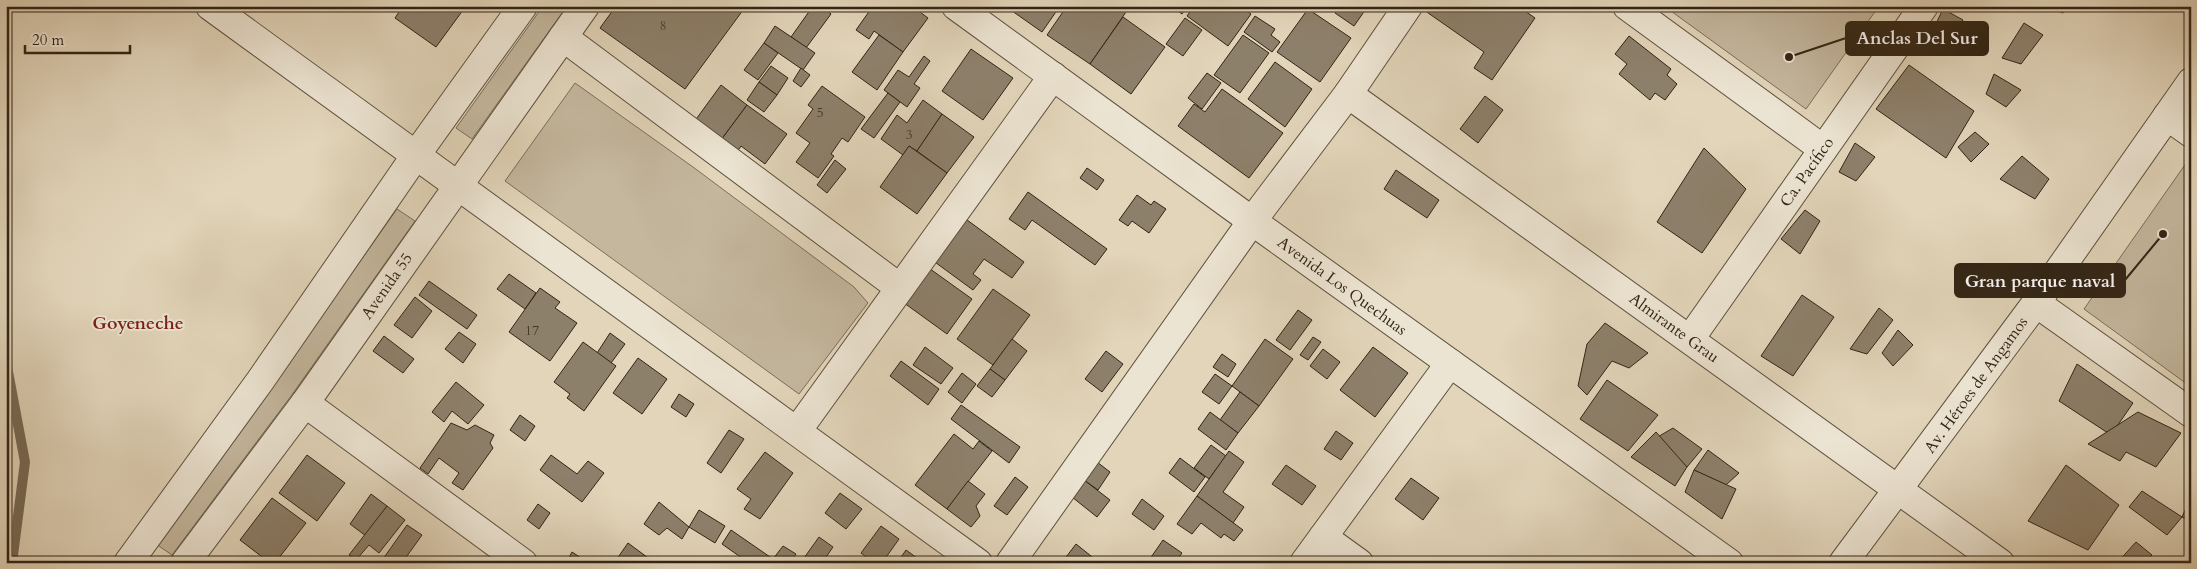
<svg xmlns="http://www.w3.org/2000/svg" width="2197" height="569" viewBox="0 0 2197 569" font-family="Cardo,serif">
  <rect width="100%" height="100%" fill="#e2d5ba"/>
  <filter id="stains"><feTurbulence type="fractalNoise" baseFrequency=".004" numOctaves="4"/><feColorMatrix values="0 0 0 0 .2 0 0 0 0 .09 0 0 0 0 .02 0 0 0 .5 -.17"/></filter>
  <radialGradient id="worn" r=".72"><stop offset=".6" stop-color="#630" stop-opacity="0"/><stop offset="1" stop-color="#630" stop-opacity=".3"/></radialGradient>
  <g fill="#c4b79e" stroke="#7a6e5a">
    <path d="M543 6H567L472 139 456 128Z"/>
    <path d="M1664 6H1879L1806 109Z"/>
    <path d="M575 83 693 167 854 287 868 303 799 394 505 181Z"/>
    <path d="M2189 159 2191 160V387L2084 309Z"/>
    <path d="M397 209 415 221 291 396 172 555 156 544 275 382Z"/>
  </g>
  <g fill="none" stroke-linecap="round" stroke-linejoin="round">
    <path stroke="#776a56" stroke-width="10" d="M6 361 25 462 12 563"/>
  </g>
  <g fill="#8d806b" stroke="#312415">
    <path d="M347 6H359L355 12Z"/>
    <path d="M466 6 436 47 395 18 403 6Z"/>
    <path d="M616 6H746L685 89 600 28Z"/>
    <path d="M813 6H821L831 14 806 48 791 37Z"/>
    <path d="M873 6H912L928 18 903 52 874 31 869 39 856 30Z"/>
    <path d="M1005 6H1060L1042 32Z"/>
    <path d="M1067 6H1119L1126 12 1090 64 1047 35Z"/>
    <path d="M1171 6H1188L1182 14Z"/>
    <path d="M1194 6H1240L1251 14 1228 46 1187 16Z"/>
    <path d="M1340 6H1368L1354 26 1335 13Z"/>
    <path d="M1423 6H1518L1535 18 1492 80 1474 68 1484 52 1421 8Z"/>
    <path d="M2045 6H2069L2063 13Z"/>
    <path d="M1308 9 1351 38 1320 82 1277 52Z"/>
    <path d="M1943 9 1963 20 1952 41 1933 30Z"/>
    <path d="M1255 16 1275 29 1271 35 1280 42 1272 52 1244 32Z"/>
    <path d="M1123 17 1165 47 1131 94 1090 64Z"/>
    <path d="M1185 18 1202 30 1183 56 1166 44Z"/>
    <path d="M2024 23 2043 35 2021 64 2002 58Z"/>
    <path d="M775 26 815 53 803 70 764 43Z"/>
    <path d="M879 35 903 52 877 90 852 72Z"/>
    <path d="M1243 35 1269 53 1240 93 1214 75Z"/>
    <path d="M1629 36 1671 69 1667 75 1677 84 1665 100 1655 93 1650 100 1619 74 1627 64 1615 54Z"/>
    <path d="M764 43 778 53 758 80 744 70Z"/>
    <path d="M971 49 1013 78 983 120 942 91Z"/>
    <path d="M924 56 930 61 914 84 920 88 907 107 884 90 898 70 909 77Z"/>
    <path d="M1275 62 1312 89 1285 127 1248 99Z"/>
    <path d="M1909 65 1974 111 1946 158 1876 109Z"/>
    <path d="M771 66 788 78 777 95 759 82Z"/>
    <path d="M801 68 810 75 801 87 793 81Z"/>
    <path d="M1207 73 1221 83 1202 109 1188 98Z"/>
    <path d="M1994 74 2021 90 2006 107 1986 94Z"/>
    <path d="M759 82 777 95 764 112 747 100Z"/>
    <path d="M721 85 747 105 721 140 694 122Z"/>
    <path d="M822 86 865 117 848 142 842 138 831 154 834 156 818 178 796 162 810 143 796 133 813 109 808 105Z"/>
    <path d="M1222 89 1283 133 1249 178 1178 126 1194 104 1205 112Z"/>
    <path d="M888 93 900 102 874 138 861 129Z"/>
    <path d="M1485 96 1503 110 1478 143 1460 129Z"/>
    <path d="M923 100 942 114 917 151 909 146 903 155 881 139 897 115 907 123Z"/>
    <path d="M747 105 787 134 765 164 741 146 737 152 721 140Z"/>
    <path d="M942 114 974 137 947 173 917 151Z"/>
    <path d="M1975 132 1989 144 1971 162 1958 147Z"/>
    <path d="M1855 143 1875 157 1856 181 1839 172Z"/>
    <path d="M909 146 947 173 917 214 880 187Z"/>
    <path d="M1704 148 1746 189 1702 253 1657 222Z"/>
    <path d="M2022 156 2049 179 2035 199 2000 179Z"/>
    <path d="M835 160 846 169 827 193 817 185Z"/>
    <path d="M1087 168 1104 180 1097 190 1080 178Z"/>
    <path d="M1396 170 1439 200 1427 218 1384 189Z"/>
    <path d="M1028 192 1107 249 1095 265 1032 220 1025 230 1009 219Z"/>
    <path d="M1137 195 1151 205 1154 201 1166 209 1149 233 1132 221 1128 226 1119 220Z"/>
    <path d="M1805 210 1820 221 1800 254 1781 239Z"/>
    <path d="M959 214 1024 262 1012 278 984 259 973 274 981 280 973 290 928 257Z"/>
    <path d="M926 266 972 299 947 334 900 300Z"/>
    <path d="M509 274 536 293 525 309 497 289Z"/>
    <path d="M429 281 477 315 467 329 419 295Z"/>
    <path d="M540 288 560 302 555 308 577 323 550 361 509 332Z"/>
    <path d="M993 289 1030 315 993 365 957 339Z"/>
    <path d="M1802 295 1834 317 1793 376 1761 356Z"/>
    <path d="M415 297 432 311 412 338 394 325Z"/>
    <path d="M1879 308 1893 320 1867 354 1850 349Z"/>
    <path d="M1298 310 1312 320 1290 350 1276 340Z"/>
    <path d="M1605 323 1648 353 1629 368 1612 361 1587 395 1578 386 1587 344Z"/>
    <path d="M1898 330 1913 345 1893 366 1882 353Z"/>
    <path d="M459 332 476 344 463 363 445 349Z"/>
    <path d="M610 333 625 344 611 363 597 353Z"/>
    <path d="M384 336 414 359 403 373 373 351Z"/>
    <path d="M1313 337 1321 342 1308 360 1300 355Z"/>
    <path d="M1012 339 1027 351 1005 380 990 369Z"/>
    <path d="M1265 339 1293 359 1259 406 1232 386Z"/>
    <path d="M583 342 616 366 584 411 567 398 570 394 554 382Z"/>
    <path d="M925 347 953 368 941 384 913 365Z"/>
    <path d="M1373 347 1408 373 1375 417 1340 390Z"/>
    <path d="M1323 349 1340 362 1327 379 1310 366Z"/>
    <path d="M1106 351 1123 364 1102 392 1085 379Z"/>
    <path d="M1222 354 1236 364 1228 377 1213 367Z"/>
    <path d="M638 358 667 379 642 414 613 393Z"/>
    <path d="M901 361 939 389 928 405 890 376Z"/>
    <path d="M2077 364 2133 403 2111 435 2059 401Z"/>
    <path d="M990 369 1005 380 992 397 977 386Z"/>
    <path d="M962 373 976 384 962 403 948 392Z"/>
    <path d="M1215 374 1232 386 1219 404 1202 392Z"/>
    <path d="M1607 380 1658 415 1628 451 1580 419Z"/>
    <path d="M456 382 484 405 468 424 452 411 444 422 432 412Z"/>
    <path d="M1240 392 1259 406 1238 433 1220 420Z"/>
    <path d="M679 394 694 404 686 417 671 407Z"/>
    <path d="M961 405 1020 447 1009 463 951 419Z"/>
    <path d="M1210 412 1238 433 1226 450 1198 429Z"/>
    <path d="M2138 412 2181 433 2156 467 2126 452 2120 461 2088 444Z"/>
    <path d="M520 415 535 426 525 441 510 430Z"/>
    <path d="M451 423 467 430 475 425 494 435 490 443 493 448 463 490 452 483 459 473 439 458 428 474 420 468Z"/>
    <path d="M1673 428 1702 449 1687 467 1656 438Z"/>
    <path d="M729 430 744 439 721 473 707 463Z"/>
    <path d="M1336 431 1353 443 1341 460 1324 449Z"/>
    <path d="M1656 432 1687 467 1675 486 1631 457Z"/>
    <path d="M954 434 973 449 979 441 992 451 947 509 915 485Z"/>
    <path d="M1211 445 1226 456 1209 479 1194 468Z"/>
    <path d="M1708 450 1739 473 1726 485 1694 470Z"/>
    <path d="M1229 451 1244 462 1223 492 1244 507 1233 523 1197 496Z"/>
    <path d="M765 452 793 473 760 519 744 509 751 499 737 489Z"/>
    <path d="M307 455 345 483 317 521 279 493Z"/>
    <path d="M551 455 577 474 588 461 604 473 582 502 540 470Z"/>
    <path d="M1180 458 1205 477 1194 492 1169 473Z"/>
    <path d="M1097 462 1110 472 1098 490 1084 480Z"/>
    <path d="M1286 465 1316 486 1302 505 1272 484Z"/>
    <path d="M2066 465 2119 505 2088 550 2028 521Z"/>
    <path d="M1694 470 1736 489 1722 519 1685 492Z"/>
    <path d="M1015 477 1028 487 1007 515 994 506Z"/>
    <path d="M1411 478 1439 498 1423 520 1395 499Z"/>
    <path d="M1084 480 1110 500 1097 517 1072 497Z"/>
    <path d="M968 481 985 494 976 506 980 516 971 527 947 509Z"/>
    <path d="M2142 491 2182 517 2167 535 2129 507Z"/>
    <path d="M840 493 862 509 846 529 825 513Z"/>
    <path d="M371 494 387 506 366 536 350 524Z"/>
    <path d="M1197 496 1243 530 1234 541 1224 534 1221 538 1201 523 1192 534 1177 524Z"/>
    <path d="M2191 497V522L2182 517Z"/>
    <path d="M272 498 306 523 275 563H270L240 540Z"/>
    <path d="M1142 499 1164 516 1154 530 1132 514Z"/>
    <path d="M659 502 689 527 682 539 667 528 659 535 644 524Z"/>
    <path d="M538 504 550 513 539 529 527 520Z"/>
    <path d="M387 506 405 520 379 553 369 545 356 560 349 555Z"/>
    <path d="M699 510 725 526 715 543 689 527Z"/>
    <path d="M407 525 422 535 402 563H388L383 559Z"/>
    <path d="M881 526 899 539 882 563H874L861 553Z"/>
    <path d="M731 530 773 559 783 546 796 554 790 563H749L722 544Z"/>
    <path d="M819 537 833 547 822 563H811L804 558Z"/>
    <path d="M1163 540 1182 553 1175 563H1147Z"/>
    <path d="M2136 542 2152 555 2146 563H2117Z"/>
    <path d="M628 543 655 563H614Z"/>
    <path d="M1076 544 1096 560 1093 563H1066L1063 561Z"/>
    <path d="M906 550 924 563H897Z"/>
    <path d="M572 552 589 563H566Z"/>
  </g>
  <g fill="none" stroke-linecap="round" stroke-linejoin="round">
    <defs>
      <g id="minor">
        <path d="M210 6 978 563"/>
        <path d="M956 6 1252 221 1729 563"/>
        <path d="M1627 6 1823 149"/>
        <path d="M563 37 900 288"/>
        <path d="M1348 94 2000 563"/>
        <path d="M2167 116 2191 133"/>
        <path d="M2036 303 2191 413"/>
        <path d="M1690 339 1924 6"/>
        <path d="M305 403 523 563"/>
        <path d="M797 431 1053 76"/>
        <path d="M1323 537 1359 563"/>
        <path d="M128 563 260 381 416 155 523 6"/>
        <path d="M185 563 305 403 585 6"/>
        <path d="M1010 563 1252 221 1348 94 1408 6"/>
        <path d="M1304 563 1450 363"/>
        <path d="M1843 563 2036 303 2191 82"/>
      </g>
    </defs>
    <use href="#minor" stroke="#5d503e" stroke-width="30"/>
    <use href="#minor" stroke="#ece4d2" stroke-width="28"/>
  </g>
  <g text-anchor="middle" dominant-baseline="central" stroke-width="4" stroke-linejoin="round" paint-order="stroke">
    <g font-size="14" fill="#483b2a">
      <text x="663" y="25">8</text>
      <text x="820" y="112">5</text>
      <text x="909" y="134">3</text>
      <text x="532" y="330">17</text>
    </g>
    <g font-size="16" fill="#312415" stroke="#ece4d2">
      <text transform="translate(1807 172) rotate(-55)">Ca. Pacífico</text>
      <text transform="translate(387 286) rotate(-55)">Avenida 55</text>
      <text transform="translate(1342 286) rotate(36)">Avenida Los Quechuas</text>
      <text transform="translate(1674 328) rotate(36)">Almirante Grau</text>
      <text transform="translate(1976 385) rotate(-54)">Av. Héroes de Angamos</text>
    </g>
    <g font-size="18" font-weight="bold" fill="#7a1f14" stroke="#ece4d2">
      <text x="138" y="323">Goyeneche</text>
    </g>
  </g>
  <path fill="none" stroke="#312415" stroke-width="2" d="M1789 57L1846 38M2163 234L2125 280"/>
  <g fill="#312415" stroke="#ece4d2" stroke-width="2">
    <circle cx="1789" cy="57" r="5"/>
    <circle cx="2163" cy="234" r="5"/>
  </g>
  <g fill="#312415" stroke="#312415" stroke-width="2">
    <rect x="1846" y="22" width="142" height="33" rx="5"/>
    <rect x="1955" y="264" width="170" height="33" rx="5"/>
  </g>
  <g font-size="18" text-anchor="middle" font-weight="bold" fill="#fff">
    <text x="1917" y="44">Anclas Del Sur</text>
    <text x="2040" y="287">Gran parque naval</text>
  </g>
  <rect width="2197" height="569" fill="none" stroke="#e2d5ba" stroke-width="25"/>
  <rect x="8" y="8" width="2182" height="554" fill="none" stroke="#312415" stroke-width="2.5"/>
  <rect x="12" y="12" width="2172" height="544" fill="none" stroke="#312415"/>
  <path d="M25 45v8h105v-8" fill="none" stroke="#312415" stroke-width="2.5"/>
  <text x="32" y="45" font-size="15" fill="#312415" stroke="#ece4d2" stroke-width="4" paint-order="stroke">20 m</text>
  <rect width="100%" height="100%" filter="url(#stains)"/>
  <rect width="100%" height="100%" fill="url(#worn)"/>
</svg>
